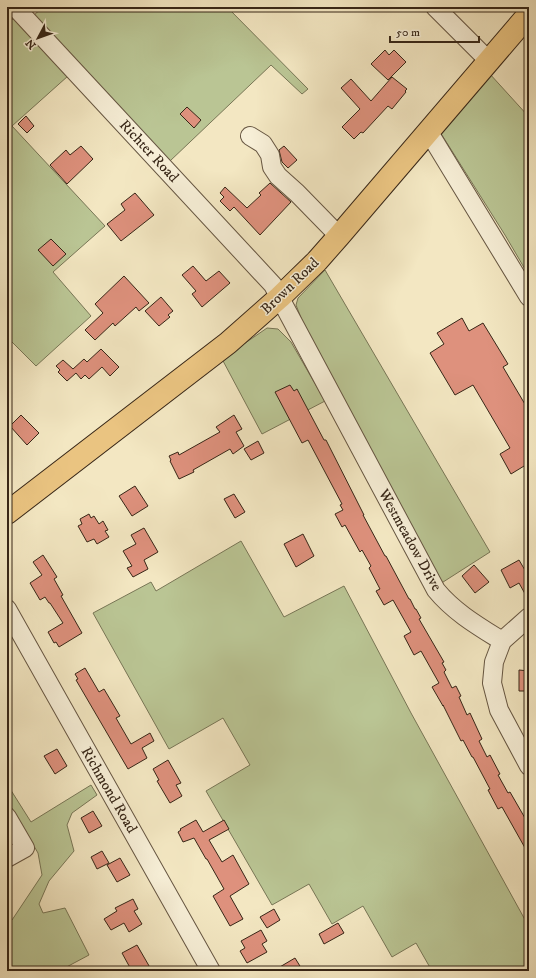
<svg xmlns="http://www.w3.org/2000/svg" width="536" height="978" viewBox="0 0 536 978" font-family="'IM FELL DW Pica',serif">
  <rect width="100%" height="100%" fill="#f3e7c2"/>
  <filter id="stains"><feTurbulence type="fractalNoise" baseFrequency=".005" numOctaves="4"/><feColorMatrix values="0 0 0 0 .2 0 0 0 0 .09 0 0 0 0 .02 0 0 0 .5 -.17"/></filter>
  <radialGradient id="worn" r=".72"><stop offset=".6" stop-color="#630" stop-opacity="0"/><stop offset="1" stop-color="#630" stop-opacity=".3"/></radialGradient>
  <g fill="#bac594" stroke="#787656">
    <path d="M43 7H227L308 89 302 94 271 65 170 161 33 16Z"/>
    <path d="M14 18 68 76 12 126 105 226 53 272 91 316 36 366 7 337V24Z"/>
    <path d="M489 73 529 117V276L505 235 440 132Z"/>
    <path d="M325 270 490 552 440 584 307 333 296 305 298 298Z"/>
    <path d="M267 328 278 329 291 342 325 401 262 434 222 359Z"/>
    <path d="M241 541 284 617 344 586 411 713 529 927V971H432L416 943 392 957 363 906 332 924 309 884 272 905 206 791 250 765 223 718 169 749 93 613 151 582 156 591Z"/>
    <path d="M7 784 31 822 91 785 97 795 72 813 67 825 74 851 49 881 39 904 43 913 65 908 89 955 59 971H7V925L12 920 42 875 38 853 7 800Z"/>
  </g>
  <g fill="#de917d" stroke="#372617">
    <path d="M385 50 389 55 394 50 406 62 388 80 371 64Z"/>
    <path d="M392 77 407 89 405 91 406 92 392 109 388 106 363 133 361 132 354 139 342 127 360 109 341 88 351 79 371 101Z"/>
    <path d="M187 107 201 120 194 128 180 114Z"/>
    <path d="M26 116 34 126 27 133 18 124Z"/>
    <path d="M81 146 93 159 67 184 50 165 66 150 70 155Z"/>
    <path d="M284 146 297 160 288 168 282 162 279 150Z"/>
    <path d="M270 183 291 202 260 235 234 207 230 211 220 201 224 197 220 193 225 187 247 208 261 195 259 193Z"/>
    <path d="M135 193 154 215 121 241 107 224 125 210 121 204Z"/>
    <path d="M51 239 66 254 53 266 38 250Z"/>
    <path d="M193 266 206 281 219 271 230 283 202 307 192 294 196 291 182 275Z"/>
    <path d="M124 276 149 303 139 311 136 307 115 326 113 323 95 340 85 330 103 313 95 304Z"/>
    <path d="M161 297 173 311 168 315 170 317 159 326 145 311Z"/>
    <path d="M462 318 469 331 483 323 508 364 503 367 529 411V463L511 474 500 454 510 448 473 385 455 395 430 353 444 344 437 333Z"/>
    <path d="M101 349 119 367 110 376 102 367 89 379 85 375 81 379 76 373 67 381 58 372 60 370 56 366 63 360 73 369 84 359 87 362Z"/>
    <path d="M290 385 294 391 297 389 324 440H326L364 515H363L385 556H386L409 599H410L415 609H416L421 618 419 619 444 662 442 663 446 670 444 672 452 688 456 686 461 696 459 697 467 715 470 713 482 739 479 741 487 757 490 755 500 774 498 775 508 793 510 792 529 825V855L502 807 498 809 488 790 490 789 473 757H472L463 740 461 741 443 705V706L432 687 439 683 421 651 414 655 404 636 411 632 393 600 384 605 376 591 380 589 369 568 371 566 362 550 360 552 345 525 342 527 335 514 343 510 340 505 342 504 308 440 302 443 275 392Z"/>
    <path d="M21 415 39 433 27 445 10 426Z"/>
    <path d="M234 415 242 429 236 432 244 446 233 454 230 449 193 470 194 472 179 479 170 461 171 460 169 456 178 452 179 455 220 432 216 427Z"/>
    <path d="M258 441 264 453 251 460 244 449Z"/>
    <path d="M135 486 148 506 132 516 119 496Z"/>
    <path d="M234 494 245 512 235 518 224 499Z"/>
    <path d="M89 514 91 518 94 516 99 524 103 521 108 530 105 531 109 537 97 544 94 539 87 542 78 526 82 524 80 519Z"/>
    <path d="M144 528 158 552 144 560 148 569 133 577 127 568 132 566 123 551 136 544 131 535Z"/>
    <path d="M303 534 314 556 296 567 284 544Z"/>
    <path d="M43 555 57 577 54 579 63 595 61 596 82 633 59 647 56 642 54 643 48 632 63 623 50 603H49L45 597 40 600 30 583 42 575 33 562Z"/>
    <path d="M519 560 529 577V601L519 583 510 588 501 570Z"/>
    <path d="M474 565 489 582 475 593 462 576Z"/>
    <path d="M85 668 99 692 104 689 120 716 116 718 131 744 150 733 154 741 142 748 147 758 128 769 76 680 78 679 75 674Z"/>
    <path d="M519 670 529 671V691H519Z"/>
    <path d="M57 749 67 766 55 774 44 756Z"/>
    <path d="M168 760 181 783 176 785 182 796 170 803 157 781 159 780 153 769Z"/>
    <path d="M93 811 102 826 89 833 81 818Z"/>
    <path d="M196 820 203 832 224 820 229 829 209 840 222 862 233 855 249 884 230 896 243 919 230 926 213 896 224 889 207 859H206L194 838 183 842 178 832 181 830 180 829Z"/>
    <path d="M102 851 109 863 97 869 91 857Z"/>
    <path d="M120 858 130 875 117 882 107 865Z"/>
    <path d="M133 899 138 909 134 911 142 924 129 932 124 923 111 930 104 919 117 911 115 908Z"/>
    <path d="M274 909 280 920 267 928 260 917Z"/>
    <path d="M338 923 344 933 324 944 319 934Z"/>
    <path d="M261 930 267 941 262 944 267 952 247 963 240 951 245 948 241 941Z"/>
    <path d="M137 945 152 971H132L128 964 122 953Z"/>
    <path d="M295 958 303 971H273Z"/>
  </g>
  <g fill="none" stroke-linecap="round" stroke-linejoin="round">
    <defs>
      <g id="minor">
        <path d="M15 7 273 285 436 590C454 612 478 626 502 641"/>
        <path d="M435 7 489 61"/>
        <path d="M428 131 529 297"/>
        <path d="M250 136 263 144 270 155 272 167 278 176 297 193 339 236"/>
        <path d="M7 609 211 971"/>
        <path d="M529 617 502 641 494 662 492 683 499 710 529 766"/>
        <path d="M7 817 25 848 7 858"/>
      </g>
      <path id="major" d="M7 513 228 343 280 297 317 261 339 236 529 14"/>
    </defs>
    <use href="#minor" stroke="#665642" stroke-width="20"/>
    <use href="#major" stroke="#372617" stroke-width="24"/>
    <use href="#minor" stroke="#f7efd7" stroke-width="18"/>
    <use href="#major" stroke="#eac481" stroke-width="22"/>
  </g>
  <g text-anchor="middle" dominant-baseline="central" stroke-width="3" stroke-linejoin="round" paint-order="stroke">
    <g font-size="15" fill="#372617" stroke="#f7efd7">
      <text transform="translate(149 151) rotate(47)">Richter Road</text>
      <text transform="translate(290 286) rotate(-44)">Brown Road</text>
      <text transform="translate(410 540) rotate(61)">Westmeadow Drive</text>
      <text transform="translate(109 790) rotate(60)">Richmond Road</text>
    </g>
  </g>
  <rect width="536" height="978" fill="none" stroke="#f3e7c2" stroke-width="24"/>
  <rect x="8" y="8" width="520" height="962" fill="none" stroke="#372617" stroke-width="2"/>
  <rect x="12" y="12" width="512" height="954" fill="none" stroke="#372617"/>
  <g transform="translate(38 38) rotate(229)" stroke="#f7efd7" stroke-width="3" paint-order="stroke">
  <path d="M0-3L7 15L0 10L-7 15Z" fill="#372617"/>
  <text y="-6" font-size="11" font-weight="bold" text-anchor="middle" fill="#372617">N</text>
  </g>
  <path d="M390 36v6h89v-6" fill="none" stroke="#372617" stroke-width="2"/>
  <text x="396" y="36" font-size="12" fill="#372617" stroke="#f7efd7" stroke-width="3" paint-order="stroke">50 m</text>
  <rect width="100%" height="100%" filter="url(#stains)"/>
  <rect width="100%" height="100%" fill="url(#worn)"/>
</svg>
